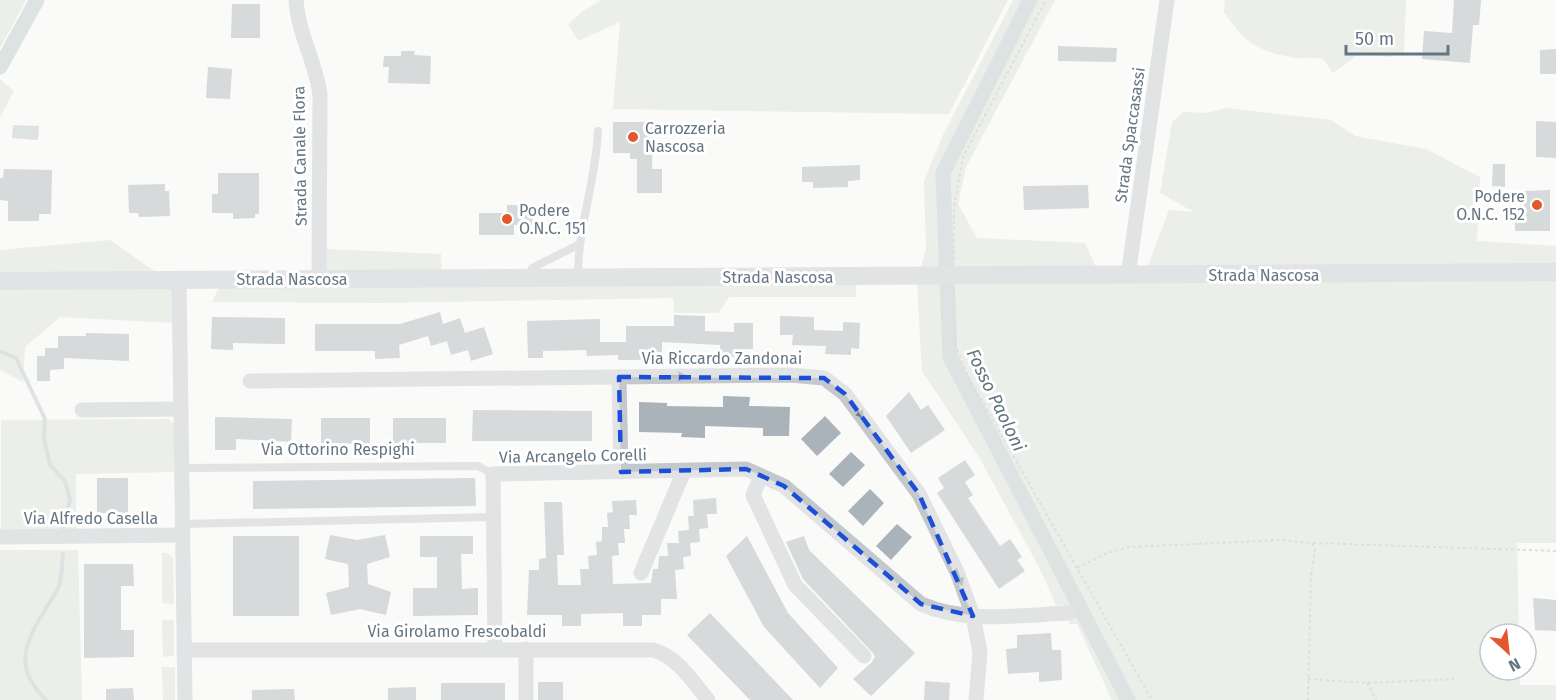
<svg xmlns="http://www.w3.org/2000/svg" width="1556" height="700" viewBox="0 0 1556 700" font-family="'Fira Sans',sans-serif">
  <rect width="100%" height="100%" fill="#fafaf8"/>
  <g fill="#dadfd7">
    <path d="M0 0H26L0 48Z"/>
    <path d="M602 0H1008L949 114 613 109 620 22 578 41 568 24 583 11Z"/>
    <path d="M1013 0H1055L966 167 958 204 977 238 1085 243 1103 283 1142 282 1169 210 1194 212 1160 193 1172 122 1183 112 1206 113 1227 108 1331 120 1355 136 1426 149 1480 177 1477 241 1556 246V543H1517L1519 634H1490V670H1520V685H1556V700H1112L1077 624H1069L1067 606 1056 605 1041 571 979 457 922 371 917 283 926 249 924 181 943 135Z"/>
    <path d="M1225 0H1406L1404 52 1389 57 1360 53 1333 73 1323 59C1313 57 1305 59 1296 58 1258 52 1245 43 1224 12Z"/>
    <path d="M0 79 14 91 0 117Z"/>
    <path d="M110 240 173 284 174 323 60 317 25 347 23 382 0 370V250Z"/>
    <path d="M326 249 441 254 442 282 856 280V297H729L718 313H674L673 298 382 303 212 302 220 286 309 285Z"/>
    <path d="M169 419 174 424V472L76 474V530L1 531V420Z"/>
    <path d="M0 550H78L82 700H0Z"/>
    <path d="M162 553H168L173 558 174 604 162 603Z"/>
    <path d="M162 620H174V656L163 657Z"/>
    <path d="M162 667H175V700H163Z"/>
  </g>
  <path fill="#bbc7cb" d="M13 125 39 126 38 140 12 138Z"/>
  <g fill="none" stroke-linecap="round" stroke-linejoin="round">
    <g stroke="#bbc7cb" stroke-width="4">
      <path d="M0 351 16 358 45 419 44 439 50 465 65 481 70 500 62 532"/>
      <path d="M46 700C14 669 23 645 45 610 49 602 56 594 59 586 62 576 62 564 63 554"/>
    </g>
    <g stroke="#bbc7cb" stroke-width="15">
      <path d="M1030 0 943 173 950 357 1128 700"/>
      <path d="M0 67 37 0"/>
    </g>
  </g>
  <g fill="#aab3b9">
    <path d="M1454 0H1481L1479 25H1473L1470 63 1422 59 1424 31 1452 33Z"/>
    <path d="M232 4H260V38H231Z"/>
    <path d="M1058 46 1117 48 1116 62 1058 61Z"/>
    <path d="M1556 49V74H1540V50Z"/>
    <path d="M401 51H415L414 55 431 56 430 84 388 83 389 67H383L384 56H401Z"/>
    <path d="M208 67 232 69 230 99 206 98Z"/>
    <path d="M1536 121 1556 122V158L1536 157Z"/>
    <path d="M613 122H653L652 169H662V193H637V159H630V153H613Z"/>
    <path d="M1493 164H1505V187L1492 186Z"/>
    <path d="M860 165V180L848 181V187L813 188V182H802V167Z"/>
    <path d="M4 169 52 170 51 214H39V221H8V201L0 200V178H3Z"/>
    <path d="M218 173H259V214H255V218L233 219V213H212V194H218Z"/>
    <path d="M165 184V191H169L170 216 139 217 138 213H129L128 185Z"/>
    <path d="M1088 185 1089 208 1024 210 1023 186Z"/>
    <path d="M1550 190V231H1515V219H1524V191Z"/>
    <path d="M507 205H534V225H514V235H479V213H507Z"/>
    <path d="M440 312 443 324 460 318 465 333 484 327 493 354 471 361 468 350 451 355 447 341 431 346 428 336 399 345 400 358 375 359V351H315V324H400Z"/>
    <path d="M674 315 705 316V331L734 332V323H753V349H744V357H720V345L662 342V360H618V355L587 356 586 350 543 351V358H528L527 321 600 319V342H626V326H674Z"/>
    <path d="M780 316 814 317V330L843 331V322L860 323 859 349 851 348V355L825 354 826 346 792 345 793 335H780Z"/>
    <path d="M212 317 285 318V344L233 343V350L211 349Z"/>
    <path d="M86 333 129 334V361L64 358V369L50 370V381H37V356H45V348H58V336H86Z"/>
    <path d="M909 392 921 410 928 405 945 430 911 453 886 416Z"/>
    <path d="M723 396 750 397 749 406 790 407 789 436H763V428L705 426V438L681 437 682 433 639 432V402L667 403V406L723 407Z"/>
    <path d="M473 410 592 411V441H472Z"/>
    <path d="M825 416 841 433 817 456 801 439Z"/>
    <path d="M215 417 292 419 291 442 236 439V450H215Z"/>
    <path d="M321 418H370V444L321 443Z"/>
    <rect x="393" y="418" width="53" height="25"/>
    <path d="M851 452 865 465 843 487 829 474Z"/>
    <path d="M965 460 975 475 965 482 973 495 968 498 1000 546 1010 539 1022 557 1017 560 1025 571 999 589 937 493 944 488 938 478Z"/>
    <rect x="97" y="478" width="31" height="35"/>
    <path d="M475 478 476 506 253 509V481Z"/>
    <path d="M870 489 884 503 863 526 848 511Z"/>
    <path d="M716 498 717 514H707L708 528 699 529 700 542 690 543 691 556 683 557 684 569 675 570 677 599H661V615H642V626H623V613L581 614V626H562V615H527L529 570H539V559L546 558 544 502H562L564 555H557L558 585H581L580 569H589L588 556 597 555 596 542 602 541V527H608L607 513 613 512 612 501 636 500 637 515H629L630 529H624L625 543H618L619 555 612 556 613 584 651 583 653 569H658L659 556H668L667 543H679L678 531 689 530 688 516H694L693 500Z"/>
    <path d="M897 524 912 537 891 560 876 546Z"/>
    <path d="M330 535 357 540 385 535 390 557 367 564 368 584 391 592 386 615 360 609 331 615 326 593 349 587 348 564 325 559Z"/>
    <rect x="233" y="536" width="66" height="80"/>
    <path d="M420 536H473V554H461L462 589 478 588V615L413 616V588H437V557H420Z"/>
    <path d="M747 536 788 613 838 668 820 688 764 627 726 556Z"/>
    <path d="M804 536 809 550 915 653 871 696 853 679 871 663 875 657 873 653 803 579 786 542Z"/>
    <path d="M84 564H133L134 586H121V630H134V657L84 658Z"/>
    <path d="M1533 598 1556 600V631L1535 630Z"/>
    <path d="M710 613 793 700H750L687 635Z"/>
    <path d="M1051 633 1052 650H1061L1062 680 1039 682V672L1008 674 1006 649 1017 648V635Z"/>
    <path d="M925 681 950 683 949 700H924Z"/>
    <rect x="538" y="682" width="25" height="18"/>
    <rect x="441" y="683" width="64" height="17"/>
    <path d="M416 687V700H388V688Z"/>
    <path d="M133 688 134 700H106V689Z"/>
    <path d="M294 689 295 700H252V690Z"/>
  </g>
  <g fill="none" stroke-linecap="round" stroke-linejoin="round">
    <g stroke="#bbbfc2" stroke-width="2" stroke-dasharray="3 3" stroke-linecap="butt">
      <path d="M954 260V206L963 157 1046 0"/>
      <path d="M954 290 956 347 968 376 1152 700"/>
      <path d="M1313 543 1556 551"/>
      <path d="M1077 568 1107 553 1130 547 1282 540 1312 543 1315 549 1311 577 1308 700"/>
      <path d="M1308 679 1367 683 1454 679"/>
      <path d="M1367 683 1376 700"/>
    </g>
    <g stroke="#c3c8cc" stroke-width="8">
      <path d="M578 276C578 226 596 181 598 131"/>
      <path d="M533 278 532 268 578 245"/>
      <path d="M182 468 478 466 493 474"/>
      <path d="M182 524 493 517"/>
    </g>
    <g stroke="#c3c8cc" stroke-width="15">
      <path d="M296 0C298 34 316 62 320 95L319 279"/>
      <path d="M1128 276 1167 0"/>
      <path d="M179 278 185 700"/>
      <path d="M619 377 621 472"/>
      <path d="M250 381 790 375 824 378 845 394 919 494 957 572 973 616 980 652 976 700"/>
      <path d="M82 410 181 409"/>
      <path d="M761 476 753 495 795 585 864 656"/>
      <path d="M0 537 183 535"/>
      <path d="M641 573 684 471"/>
      <path d="M495 649 493 474 746 469 784 486 921 604C967 624 1020 615 1069 613"/>
      <path d="M184 650H653C677 656 693 682 708 700"/>
      <path d="M526 700V649"/>
    </g>
    <path stroke="#c3c8cc" stroke-width="18" d="M0 281 1556 272"/>
  </g>
  <defs><path id="oneway-solid" d="M-6-.8H1V-3.2L6.5 0L1 3.2V.8H-6Z" transform="scale(1.5)"/></defs>
  <g fill="#6a7a87">
    <use href="#oneway-solid" transform="translate(677 376) rotate(-1)"/>
    <use href="#oneway-solid" transform="translate(858 411) rotate(53)"/>
    <use href="#oneway-solid" transform="translate(959 577) rotate(70)"/>
  </g>
  <path d="M0 0H1556V700H0ZM619 377 824 378 845 394 919 494 973 616 921 604 784 486 746 469 621 472Z" fill="#fafaf8" fill-opacity=".55" fill-rule="evenodd"/>
  <path fill="none" stroke="#1d4ed8" stroke-width="4.5" stroke-dasharray="12 8" stroke-linejoin="round" d="M619 377 824 378 845 394 919 494 973 616 921 604 784 486 746 469 621 472Z"/>
  <g fill="#e4572e" stroke="#fff" stroke-width="2">
    <circle cx="633" cy="137" r="6"/>
    <circle cx="1537" cy="205" r="6"/>
    <circle cx="507" cy="219" r="6"/>
  </g>
  <g text-anchor="middle" dominant-baseline="central" stroke-width="6" stroke-linejoin="round" paint-order="stroke">
    <g font-size="16" fill="#657683" stroke="#fff" text-anchor="start">
      <text x="645" y="128">Carrozzeria<tspan x="645" dy="18">Nascosa</tspan></text>
      <text x="1525" y="196" text-anchor="end">Podere<tspan x="1525" dy="18">O.N.C. 152</tspan></text>
      <text x="519" y="210">Podere<tspan x="519" dy="18">O.N.C. 151</tspan></text>
    </g>
    <g font-size="16" fill="#657683" stroke="#fff">
      <text transform="translate(1130 135) rotate(-82)">Strada Spaccasassi</text>
      <text transform="translate(300 156) rotate(-91)">Strada Canale Flora</text>
      <text x="1264" y="275">Strada Nascosa</text>
      <text x="778" y="277">Strada Nascosa</text>
      <text x="292" y="279">Strada Nascosa</text>
      <text x="722" y="358">Via Riccardo Zandonai</text>
      <text x="338" y="449">Via Ottorino Respighi</text>
      <text transform="translate(573 456) rotate(-1)">Via Arcangelo Corelli</text>
      <text x="91" y="518">Via Alfredo Casella</text>
      <text x="457" y="631">Via Girolamo Frescobaldi</text>
    </g>
    <g font-size="18" font-style="italic" fill="#60757c" stroke="#fff">
      <text transform="translate(996 400) rotate(64)">Fosso Paoloni</text>
    </g>
  </g>
  <g transform="translate(1508 652) rotate(153)"><circle r="28" fill="#ffffff" stroke="#c1c8cd" stroke-width="1.5"/>
  <path d="M0-4.5L10 22L0 15L-10 22Z" fill="#e4572e"/>
  <text y="-9" font-size="16" font-weight="bold" text-anchor="middle" fill="#657683">N</text>
  </g>
  <path d="M1346 45v9h102v-9" fill="none" stroke="#657683" stroke-width="3"/>
  <text x="1355" y="45" font-size="18" fill="#657683" stroke="#ffffff" stroke-width="4.5" paint-order="stroke">50 m</text>
</svg>
